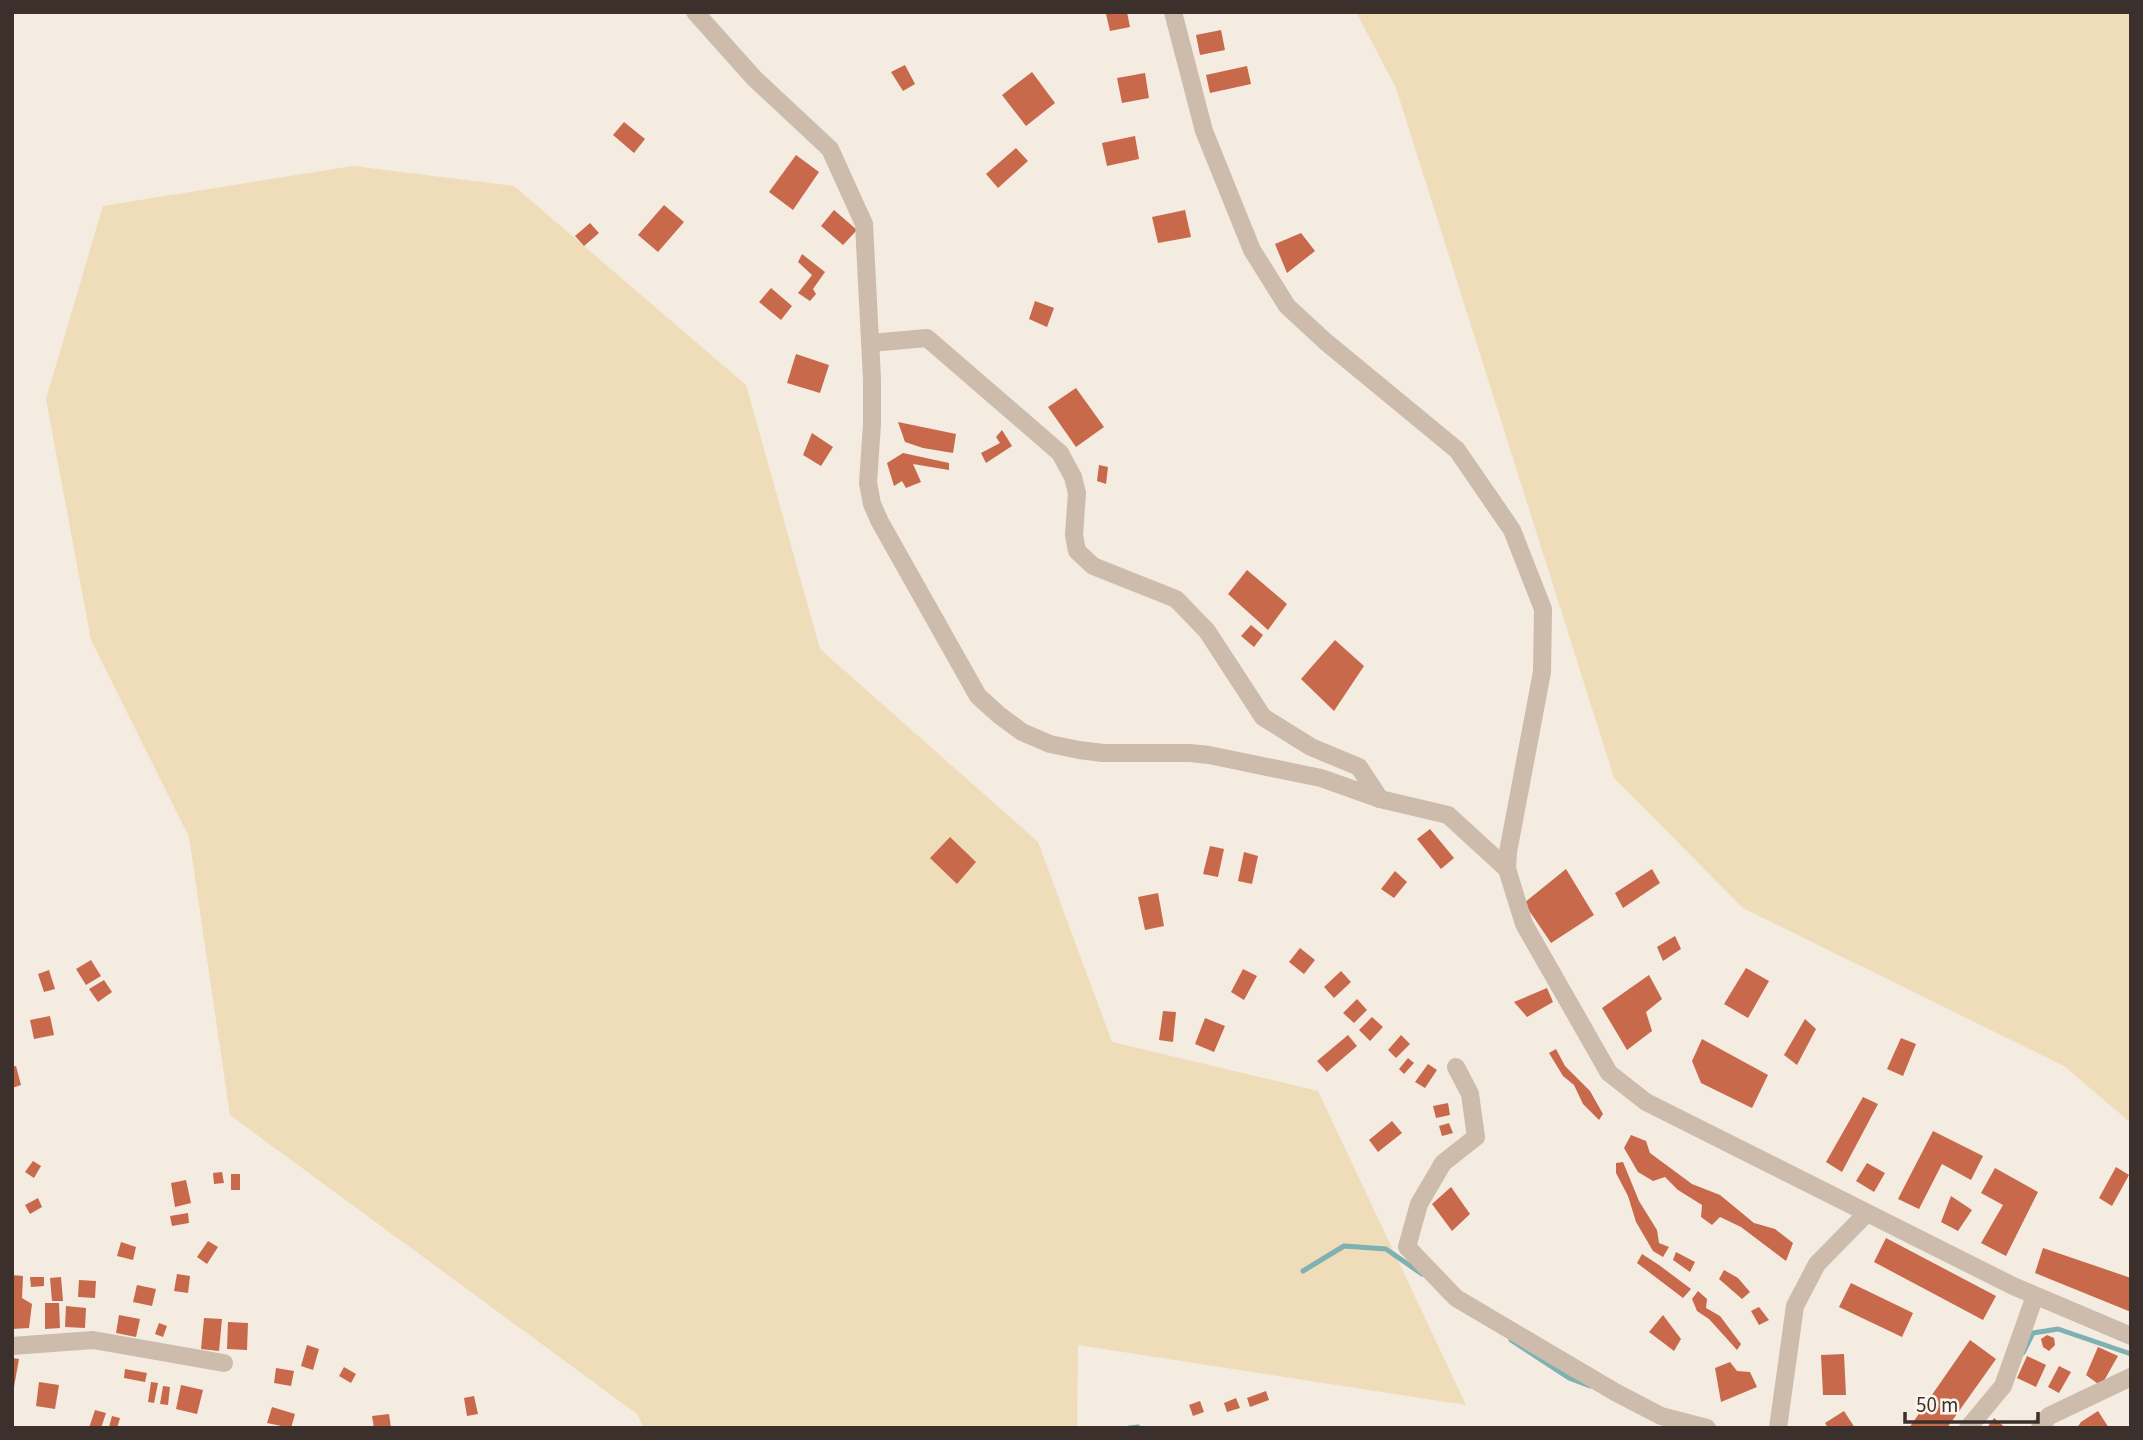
<svg xmlns="http://www.w3.org/2000/svg" width="2143" height="1440" viewBox="0 0 2143 1440" font-family="'Source Sans 3',sans-serif">
  <rect width="100%" height="100%" fill="#f4ebe1"/>
  <g fill="#efdcb8">
    <path d="M1356 12H2131V1123L2064 1066 1743 908 1614 778 1396 88Z"/>
    <path d="M353 166 514 186 746 385 820 649 1038 842 1112 1042 1318 1091 1466 1405 1078 1345 1077 1428H644L637 1414 230 1115 189 837 91 640 46 399 103 206Z"/>
  </g>
  <g fill="none" stroke-linecap="round" stroke-linejoin="round">
    <g stroke="#7fb0b2" stroke-width="5">
      <path d="M1303 1271 1344 1246 1386 1249 1422 1274"/>
      <path d="M1511 1340 1569 1378 1590 1386"/>
      <path d="M2023 1353 2033 1333 2058 1329 2131 1354"/>
      <path d="M1129 1428 1138 1427"/>
    </g>
  </g>
  <g fill="#c8694b">
    <path d="M1114 12H1127L1130 27 1110 31 1106 14Z"/>
    <path d="M1221 30 1225 50 1200 55 1196 35Z"/>
    <path d="M905 65 915 84 903 91 891 72Z"/>
    <path d="M1247 66 1251 84 1210 93 1206 75Z"/>
    <path d="M1032 72 1055 103 1026 126 1002 95Z"/>
    <path d="M1145 73 1149 98 1122 103 1117 78Z"/>
    <path d="M624 122 645 139 634 153 613 135Z"/>
    <path d="M1135 136 1139 159 1107 166 1102 143Z"/>
    <path d="M1016 148 1028 161 998 188 986 174Z"/>
    <path d="M796 155 819 172 793 210 769 192Z"/>
    <path d="M664 205 684 222 658 252 638 235Z"/>
    <path d="M834 210 857 230 843 245 821 226Z"/>
    <path d="M1185 210 1191 237 1158 243 1152 217Z"/>
    <path d="M590 223 599 233 584 246 575 236Z"/>
    <path d="M1301 233 1315 251 1287 273 1275 244Z"/>
    <path d="M802 254 825 272 813 289 816 294 810 301 798 293 812 275 798 262Z"/>
    <path d="M771 288 792 306 781 320 759 302Z"/>
    <path d="M1035 301 1054 308 1047 327 1029 319Z"/>
    <path d="M796 354 829 365 820 393 787 383Z"/>
    <path d="M1076 388 1104 427 1076 447 1048 407Z"/>
    <path d="M898 422 956 434 953 453 923 448 905 442Z"/>
    <path d="M1002 430 1012 446 986 463 981 453 1000 443 996 437Z"/>
    <path d="M812 433 833 447 821 466 803 455Z"/>
    <path d="M903 453 949 463V470L913 464 921 482 906 488 902 481 894 486 887 463Z"/>
    <path d="M1099 465 1108 467 1106 484 1097 481Z"/>
    <path d="M1247 570 1287 604 1268 630 1228 594Z"/>
    <path d="M1251 625 1263 635 1254 647 1241 636Z"/>
    <path d="M1335 640 1364 666 1334 711 1301 679Z"/>
    <path d="M1430 829 1454 858 1441 869 1417 839Z"/>
    <path d="M950 837 976 862 957 884 930 858Z"/>
    <path d="M1210 846 1224 849 1218 877 1203 874Z"/>
    <path d="M1244 852 1258 856 1252 884 1238 881Z"/>
    <path d="M1566 869 1594 915 1551 943 1524 903Z"/>
    <path d="M1652 869 1660 883 1623 908 1615 893Z"/>
    <path d="M1395 871 1407 882 1394 898 1381 889Z"/>
    <path d="M1158 893 1164 926 1145 930 1138 897Z"/>
    <path d="M1675 936 1681 949 1663 961 1657 947Z"/>
    <path d="M1300 948 1315 960 1304 974 1289 962Z"/>
    <path d="M91 960 101 976 86 985 76 969Z"/>
    <path d="M1746 968 1769 981 1748 1018 1724 1004Z"/>
    <path d="M1243 969 1257 976 1244 1000 1231 992Z"/>
    <path d="M49 970 55 989 44 992 38 974Z"/>
    <path d="M1341 971 1351 982 1334 998 1324 987Z"/>
    <path d="M1649 975 1662 999 1646 1012 1652 1031 1627 1050 1602 1008Z"/>
    <path d="M104 980 112 992 98 1002 89 989Z"/>
    <path d="M1547 988 1553 1002 1527 1017 1514 1002Z"/>
    <path d="M1357 999 1367 1010 1354 1023 1343 1013Z"/>
    <path d="M1163 1011 1176 1012 1173 1042 1159 1040Z"/>
    <path d="M50 1016 54 1035 34 1039 30 1020Z"/>
    <path d="M1372 1017 1383 1027 1370 1041 1359 1030Z"/>
    <path d="M1205 1018 1225 1026 1214 1052 1195 1044Z"/>
    <path d="M1805 1019 1816 1029 1797 1065 1784 1055Z"/>
    <path d="M1348 1035 1357 1046 1327 1072 1317 1061Z"/>
    <path d="M1401 1035 1410 1044 1396 1058 1388 1050Z"/>
    <path d="M1901 1038 1916 1044 1903 1076 1887 1069Z"/>
    <path d="M1702 1039 1768 1075 1752 1108 1701 1083 1692 1061Z"/>
    <path d="M1556 1049 1565 1066 1590 1091 1603 1114 1599 1120 1583 1104 1574 1085 1563 1076 1549 1053Z"/>
    <path d="M1408 1058 1414 1063 1404 1074 1399 1069Z"/>
    <path d="M1428 1064 1437 1070 1425 1088 1415 1082Z"/>
    <path d="M16 1066 21 1085 12 1088V1067Z"/>
    <path d="M1863 1097 1878 1104 1842 1172 1826 1162Z"/>
    <path d="M1448 1103 1450 1115 1436 1118 1433 1106Z"/>
    <path d="M1392 1121 1402 1133 1378 1152 1369 1140Z"/>
    <path d="M1449 1123 1453 1133 1442 1136 1439 1126Z"/>
    <path d="M1933 1131 1983 1156 1971 1180 1942 1164 1919 1209 1898 1199Z"/>
    <path d="M1631 1135 1646 1141 1650 1153 1692 1184 1720 1195 1754 1223 1775 1229 1793 1243 1786 1261 1741 1227 1720 1217 1712 1225 1701 1217 1702 1205 1678 1190 1665 1177 1653 1181 1638 1172 1624 1148Z"/>
    <path d="M33 1161 41 1166 34 1178 25 1172Z"/>
    <path d="M1623 1162 1639 1201 1657 1230 1659 1243 1669 1247 1663 1257 1653 1251 1636 1222 1628 1196 1616 1173V1163Z"/>
    <path d="M1867 1163 1885 1173 1874 1192 1856 1181Z"/>
    <path d="M2116 1167 2129 1175 2112 1206 2099 1198Z"/>
    <path d="M1995 1168 2038 1192 2006 1256 1981 1243 2003 1205 1981 1193Z"/>
    <path d="M222 1172 224 1183 214 1184 213 1173Z"/>
    <rect x="231" y="1174" width="9" height="16"/>
    <path d="M186 1180 191 1203 175 1207 171 1183Z"/>
    <path d="M1451 1187 1470 1214 1452 1231 1432 1204Z"/>
    <path d="M1951 1196 1972 1210 1958 1231 1941 1222Z"/>
    <path d="M38 1198 42 1207 30 1214 25 1205Z"/>
    <path d="M188 1213 189 1223 172 1226 170 1216Z"/>
    <path d="M1886 1238 1996 1296 1983 1320 1874 1262Z"/>
    <path d="M208 1241 218 1247 207 1264 197 1257Z"/>
    <path d="M121 1242 136 1247 133 1260 117 1256Z"/>
    <path d="M2043 1248 2131 1278V1312L2035 1273Z"/>
    <path d="M1676 1252 1695 1262 1690 1272 1673 1260Z"/>
    <path d="M1642 1254 1659 1265 1691 1289 1683 1298 1637 1263Z"/>
    <path d="M1724 1270 1738 1278 1750 1292 1742 1299 1719 1279Z"/>
    <path d="M177 1274 190 1276 188 1293 174 1291Z"/>
    <path d="M12 1275 23 1276 22 1298 32 1304 29 1328 12 1329Z"/>
    <path d="M30 1277H44V1286L31 1287Z"/>
    <path d="M61 1277 63 1301H52L50 1278Z"/>
    <path d="M79 1280 96 1281 95 1298 78 1297Z"/>
    <path d="M1851 1283 1913 1313 1902 1337 1839 1307Z"/>
    <path d="M137 1285 156 1289 152 1306 133 1302Z"/>
    <path d="M1698 1291 1707 1299 1706 1308 1720 1316 1741 1344 1737 1350 1709 1319 1697 1311 1692 1299Z"/>
    <path d="M45 1303H59L60 1328 45 1329Z"/>
    <path d="M66 1306 86 1308 85 1328 65 1327Z"/>
    <path d="M1759 1307 1769 1320 1759 1325 1751 1311Z"/>
    <path d="M119 1315 140 1319 136 1337 116 1333Z"/>
    <path d="M1663 1315 1681 1339 1674 1351 1649 1332Z"/>
    <path d="M204 1318 222 1319 219 1351 201 1349Z"/>
    <path d="M228 1322 248 1323 247 1350 227 1349Z"/>
    <path d="M159 1323 167 1326 163 1337 155 1334Z"/>
    <path d="M2047 1335 2054 1338 2055 1345 2049 1351 2043 1347 2041 1339Z"/>
    <path d="M1970 1340 1996 1359 1947 1428H1909Z"/>
    <path d="M307 1345 319 1349 313 1370 301 1366Z"/>
    <path d="M2098 1347 2118 1356 2101 1386 2086 1375Z"/>
    <path d="M1844 1354 1846 1395H1823L1821 1355Z"/>
    <path d="M2027 1356 2046 1365 2036 1387 2017 1378Z"/>
    <path d="M12 1358 19 1359 14 1387 12 1386Z"/>
    <path d="M1730 1362 1737 1371 1750 1372 1757 1387 1721 1402 1715 1368Z"/>
    <path d="M2059 1366 2071 1372 2059 1393 2048 1387Z"/>
    <path d="M344 1367 356 1374 351 1383 339 1376Z"/>
    <path d="M276 1368 294 1371 291 1386 274 1383Z"/>
    <path d="M125 1369 147 1373 145 1382 124 1378Z"/>
    <path d="M39 1382 59 1385 55 1409 36 1406Z"/>
    <path d="M151 1382 158 1383 154 1403 148 1402Z"/>
    <path d="M181 1385 203 1390 197 1414 176 1409Z"/>
    <path d="M163 1386 170 1387 168 1405 160 1404Z"/>
    <path d="M1266 1391 1269 1400 1250 1407 1247 1398Z"/>
    <path d="M474 1396 478 1414 467 1416 464 1398Z"/>
    <path d="M1236 1398 1240 1408 1227 1412 1224 1403Z"/>
    <path d="M1200 1401 1204 1412 1193 1416 1189 1405Z"/>
    <path d="M272 1407 295 1414 291 1428 267 1423Z"/>
    <path d="M95 1410 106 1413 101 1428H89Z"/>
    <path d="M1844 1411 1855 1428H1828L1825 1423Z"/>
    <path d="M2098 1411 2109 1428H2077L2081 1422Z"/>
    <path d="M389 1414 391 1428H374L372 1416Z"/>
    <path d="M112 1416 120 1418 117 1428 109 1427Z"/>
    <path d="M1994 1418 2006 1428H1987Z"/>
  </g>
  <g fill="none" stroke-linecap="round" stroke-linejoin="round">
    <g stroke="#cdbbac" stroke-width="18">
      <path d="M695 12 754 78 830 149 864 224 872 379V424L868 483 872 504 880 522 978 696 999 715 1022 732 1050 744 1079 750 1103 753H1190L1209 755 1321 778 1380 799 1448 815 1507 869 1524 924 1609 1073 1646 1102 2013 1286 2131 1336"/>
      <path d="M1173 12 1204 131 1252 250 1287 306 1326 342 1457 450 1512 530 1543 609 1542 672 1508 852 1507 869"/>
      <path d="M871 343 927 338 1060 453 1073 477 1077 493 1074 535 1077 551 1093 566 1176 599 1207 631 1263 717 1311 747 1359 767 1380 799"/>
      <path d="M1456 1067 1470 1094 1476 1137 1443 1163 1419 1204 1407 1247 1456 1298 1615 1392 1661 1416 1707 1428"/>
      <path d="M12 1346 93 1340 224 1363"/>
      <path d="M1778 1428 1795 1306 1817 1264 1866 1214"/>
      <path d="M1968 1428 2003 1386 2035 1296"/>
      <path d="M2040 1428 2049 1416 2131 1377"/>
    </g>
  </g>
  <rect width="2143" height="1440" fill="none" stroke="#3b302b" stroke-width="28"/>
  <path d="M1905 1412v10h133v-10" fill="none" stroke="#3b302b" stroke-width="3.5"/>
  <text x="1916" y="1412" font-size="21" fill="#3b302b" stroke="#fbf5ee" stroke-width="5" paint-order="stroke">50 m</text>
</svg>
